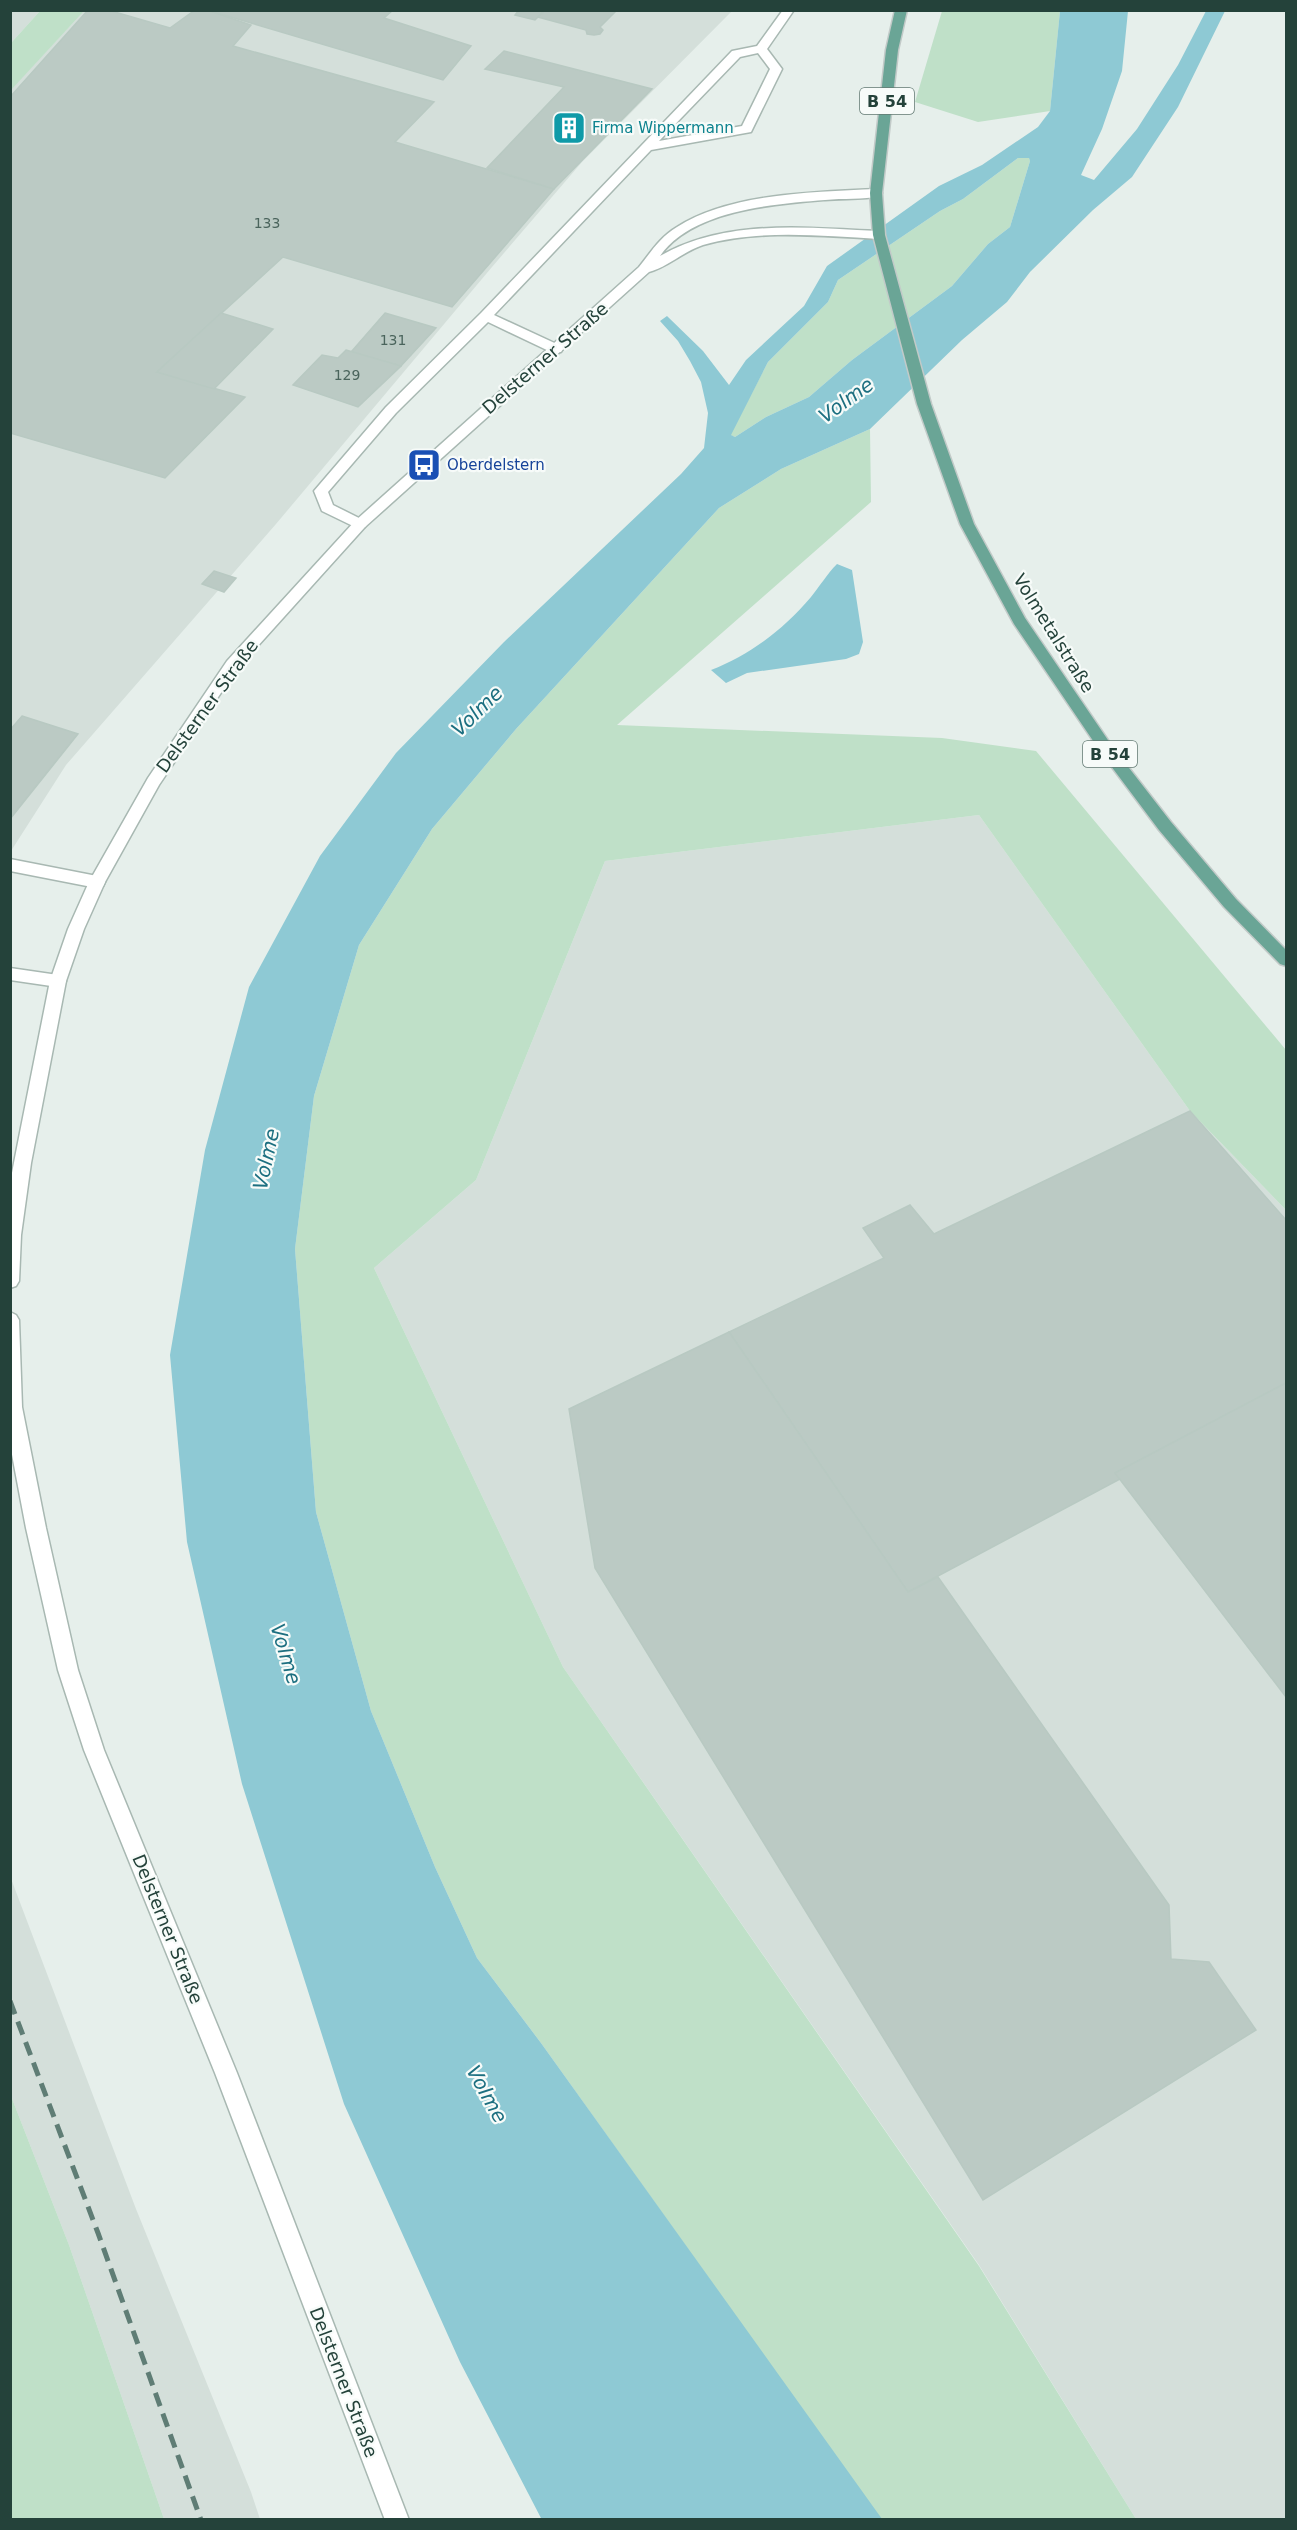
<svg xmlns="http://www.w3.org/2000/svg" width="1297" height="2530" viewBox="0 0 1297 2530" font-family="'DejaVu Sans',sans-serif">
  <rect width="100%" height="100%" fill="#e6efeb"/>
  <g fill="#d4dfda">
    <path d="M11 11H40L11 43Z"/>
    <path d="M84 11H732L582 162 492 267 276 524 66 765 11 851 10 90Z"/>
    <path d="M979 815 1190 1111 1286 1210V2519H1136L979 2265 563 1667 374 1268 476 1180 605 861Z"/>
    <path d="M10 1876 136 2209 251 2492 260 2519H164L69 2245 11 2096Z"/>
  </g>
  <g fill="#bfe0c8">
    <path d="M40 11H84L11 90V43Z"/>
    <path d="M942 11H1060L1050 111 978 122 915 102Z"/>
    <path d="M1029 157 1030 161 1010 227 988 244 952 286 852 360 809 397 766 417 735 437 730 435 768 362 828 302 838 280 940 211 963 199 1018 158Z"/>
    <path d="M870 429 871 502 617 725 942 738 1036 751 1286 1050V1210L1190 1111 979 815 605 861 476 1180 374 1268 563 1667 979 2266 1136 2519H882L879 2517 541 2043 477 1958 435 1867 371 1711 316 1512 295 1249 314 1096 359 945 432 829 516 729 719 508 781 469Z"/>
    <path d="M11 2096 69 2245 164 2519H11Z"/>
  </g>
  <g fill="#8ec9d4" fill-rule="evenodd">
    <path d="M1060 11H1128L1122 71 1102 129 1081 175 1094 180 1137 129 1178 65 1206 11H1225L1178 107 1132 177 1093 210 1030 272 1007 302 962 340 870 429 781 469 719 508 516 729 432 829 359 945 314 1096 295 1249 316 1512 371 1711 435 1867 477 1958 541 2043 882 2519 542 2520 460 2362 344 2104 242 1784 187 1542 170 1355 205 1150 249 987 320 856 396 753 504 642 681 474 704 448 708 413 701 382 690 361 678 341 660 321 667 316 703 351 729 385 746 360 804 306 827 266 939 186 982 165 1038 127 1050 111ZM1018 158H1029L1030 161 1010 227 988 244 952 286 852 360 809 397 766 417 735 437 731 435 768 362 828 302 838 280 940 211 963 199Z"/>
    <path d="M837 564 852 570 863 642 859 654 846 659 747 673 726 683 711 670C750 655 784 629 811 597 820 586 827 574 837 564Z"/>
  </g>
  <g fill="#bbcac4" stroke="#b8c9c2" stroke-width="1.5">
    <path d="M88 10H108L170 28 195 10H207L251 25 233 46 434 102 395 142 554 189 452 307 283 257 157 372 245 397 165 478 10 433V97Z"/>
    <path d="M207 10H393L384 18 471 46 443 80Z"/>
    <path d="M519 10H537L543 12 535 20 515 15Z"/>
    <path d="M537 10H617L600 27 603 30 600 34 594 35 587 34 586 30 538 17 543 12Z"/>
    <path d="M504 51 652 89 554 189 487 168 564 87 485 69Z"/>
    <path d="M221 313 273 329 214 389 157 372Z"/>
    <path d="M385 313 436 328 401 366 351 352Z"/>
    <path d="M346 350 401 366 358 407 293 385 322 355 338 358Z"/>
    <path d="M214 571 236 578 224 592 202 584Z"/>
    <path d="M22 716 78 734 10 819V730Z"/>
    <path d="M1190 1111 1286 1220V1383L1115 1473 1120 1479 908 1592 729 1332 884 1258 863 1228 910 1205 934 1234Z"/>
    <path d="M729 1332 908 1592 938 1577 1169 1905 1171 1959 1209 1962 1256 2030 983 2200 595 1568 569 1409Z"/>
    <path d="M1286 1383V1697L1115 1473Z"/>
  </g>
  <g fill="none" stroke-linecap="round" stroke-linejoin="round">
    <defs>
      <g id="service">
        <path d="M783 10H794L767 49 782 69 751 132 651 150 494 315 561 346 563 349 561 352H551L488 322 396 413 328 492 333 505 365 521 367 524 365 527H355L322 511 314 491 386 407 481 313 732 51 757 46ZM758 53 770 69 742 126 659 141 740 57Z"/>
        <path d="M10 859 97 876 103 878 105 882 103 886 97 888 10 871Z"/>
        <path d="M10 968 58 975 64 977 66 981 64 985 58 987 10 980Z"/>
      </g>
      <g id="tertiary">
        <path d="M876 189 880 190 882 193 880 196C863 200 843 198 825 200 774 204 692 210 660 256 727 218 805 228 879 231L885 235 879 239C821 236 760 229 703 245 684 251 668 267 649 272L365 527 237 669 159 785 105 882 84 929 66 981 31 1163 21 1235 19 1281 16 1286 10 1288V1183L50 981 68 929 89 882 148 778 227 661 355 521 639 267C651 252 660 237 677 227 730 193 815 192 876 189Z"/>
        <path d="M10 1312 16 1315 19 1320 22 1407 46 1528 78 1670 104 1750 237 2073 409 2520H385L215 2073 84 1750 58 1670 26 1528 10 1444Z"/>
      </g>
      <path id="primary" d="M895 10H907L898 50 882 193 885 235 931 404 974 524 1025 618 1112 746 1171 822 1236 899 1286 950V966L1280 964 1224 907 1159 830 1102 754 1014 624 960 524 917 404 873 235 870 193 886 50Z"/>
    </defs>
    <use href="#service" stroke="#a8b8b2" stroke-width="3"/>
    <use href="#tertiary" stroke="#a8b8b2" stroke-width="3"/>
    <use href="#primary" stroke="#c2cac8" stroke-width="3"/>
    <use href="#service" fill="#fff" fill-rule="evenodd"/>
    <use href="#tertiary" fill="#fff" fill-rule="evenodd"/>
    <use href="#primary" fill="#6aa596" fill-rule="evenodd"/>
    <path stroke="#5f7d75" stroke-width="5" stroke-dasharray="14 8" stroke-linecap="butt" d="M10 2001 98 2233 201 2520"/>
  </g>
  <defs>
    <symbol id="building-square" viewBox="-11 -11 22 22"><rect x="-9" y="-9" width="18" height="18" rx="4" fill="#0f9aa8" stroke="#f7fbf9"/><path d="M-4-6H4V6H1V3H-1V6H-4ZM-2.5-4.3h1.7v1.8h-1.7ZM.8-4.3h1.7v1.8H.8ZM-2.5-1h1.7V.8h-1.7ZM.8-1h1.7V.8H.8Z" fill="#fff"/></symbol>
    <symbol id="bus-square" viewBox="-11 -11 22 22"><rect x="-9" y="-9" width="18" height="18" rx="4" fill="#1a4fb4" stroke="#f7fbf9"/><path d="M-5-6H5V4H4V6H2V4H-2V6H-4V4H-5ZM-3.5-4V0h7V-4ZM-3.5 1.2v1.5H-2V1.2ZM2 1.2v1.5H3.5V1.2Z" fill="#fff"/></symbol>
  </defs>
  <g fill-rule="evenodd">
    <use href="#building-square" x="550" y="109" width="38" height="38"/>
    <use href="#bus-square" x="405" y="446" width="38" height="38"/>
  </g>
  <g text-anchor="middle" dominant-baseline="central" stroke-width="4.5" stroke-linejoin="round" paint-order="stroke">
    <g font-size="14" fill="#4a645c">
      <text x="267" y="223">133</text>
      <text x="393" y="340">131</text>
      <text x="347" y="375">129</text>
    </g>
    <g font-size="15" fill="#0d838f" stroke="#f7fbf9" text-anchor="start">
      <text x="592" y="128">Firma Wippermann</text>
    </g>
    <g font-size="15" fill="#164399" stroke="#f7fbf9" text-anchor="start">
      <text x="447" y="465">Oberdelstern</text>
    </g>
    <g fill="#f7fbf9" stroke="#637a73" stroke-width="1.5">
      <rect x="860" y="88" width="54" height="26" rx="4.5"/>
      <rect x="1083" y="741" width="54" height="26" rx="4.5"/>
    </g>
    <g font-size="16" font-weight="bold" fill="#24423a">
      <text x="887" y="101">B 54</text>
      <text x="1110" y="754">B 54</text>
    </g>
    <g font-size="18" fill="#24423a" stroke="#f7fbf9">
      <text transform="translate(545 358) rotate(-41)">Delsterner Straße</text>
      <text transform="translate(1054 633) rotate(58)">Volmetalstraße</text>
      <text transform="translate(207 706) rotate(-54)">Delsterner Straße</text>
      <text transform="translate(168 1929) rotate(68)">Delsterner Straße</text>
      <text transform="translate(344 2382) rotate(69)">Delsterner Straße</text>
    </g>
    <g font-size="20" font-style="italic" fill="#1c6f80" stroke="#f7fbf9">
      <text transform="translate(846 400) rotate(-36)">Volme</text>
      <text transform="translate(477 711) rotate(-44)">Volme</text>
      <text transform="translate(266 1159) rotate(-78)">Volme</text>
      <text transform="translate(286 1654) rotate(73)">Volme</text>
      <text transform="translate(487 2094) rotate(61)">Volme</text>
    </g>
  </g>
  <rect width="1297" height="2530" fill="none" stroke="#24423a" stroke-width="24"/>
</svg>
